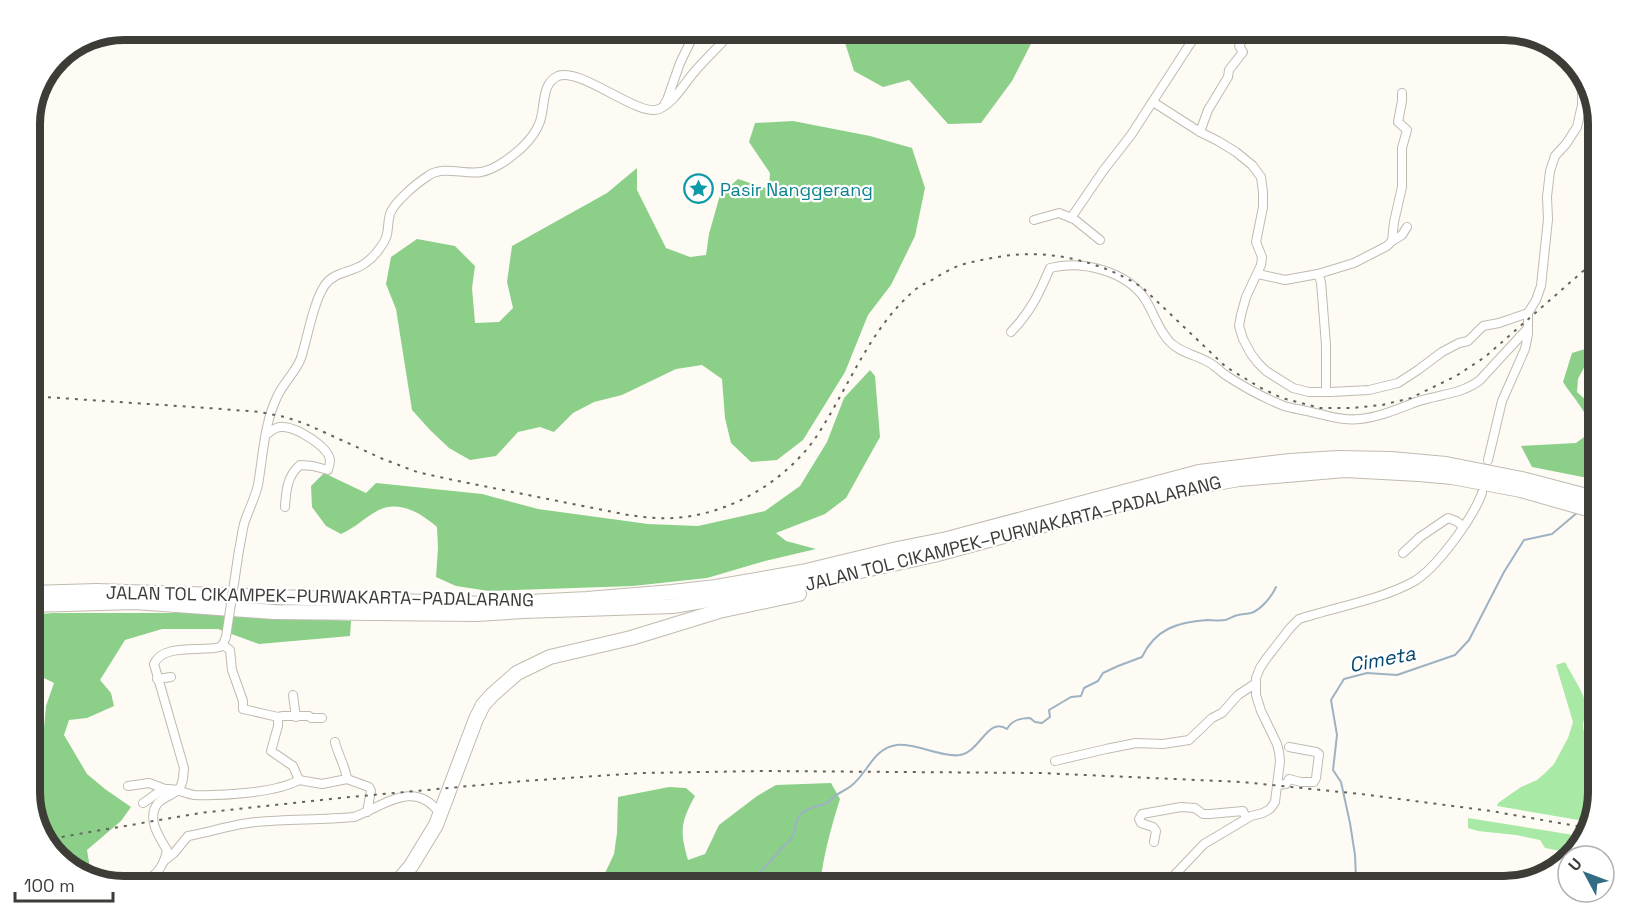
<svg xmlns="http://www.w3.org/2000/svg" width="1628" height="916" viewBox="0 0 1628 916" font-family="'Space Grotesk',sans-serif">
  <rect width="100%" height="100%" fill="#fefbf4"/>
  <g fill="#a7e9a5">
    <path d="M1565 662C1571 674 1581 688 1585 701 1588 712 1584 716 1583 725 1583 735 1590 745 1598 749V792L1590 822 1497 806 1498 803 1521 787 1537 780 1544 774 1554 764 1568 738 1573 722 1556 665Z"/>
    <path d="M1468 818 1586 837 1571 853 1545 848 1540 840 1516 835 1478 831 1468 828Z"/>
  </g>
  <g fill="#8bcf89">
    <path d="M841 30H1038L1012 81 981 123 948 124 909 80 883 87 854 71Z"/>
    <path d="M793 121 870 136 912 148 925 188 915 236 891 285 868 315 845 372 803 440 777 460 751 462 731 443 725 418 722 379 702 365 676 369 622 395 594 402 573 413 554 432 540 427 518 432 496 456 470 460 449 448 430 430 412 410 396 309 386 284 391 257 417 239 455 246 475 266 472 288 475 323 499 322 513 308 507 282 512 246 607 193 637 168V190L666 248 690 257 706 255 709 234 720 195 738 179 769 189 770 173 749 142 755 123Z"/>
    <path d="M1585 349 1590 356 1578 379 1577 392 1587 401 1598 403V480L1532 467 1521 446 1576 443 1584 437C1585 433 1588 427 1588 423 1588 413 1569 392 1563 382L1572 353Z"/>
    <path d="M870 370 875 376 880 437 846 498 825 514 776 533 786 541 816 549 765 561 707 578 633 586 489 591 456 586 436 577 438 548 437 527C421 513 398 499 377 511 364 518 355 528 341 534L326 526 312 507 311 486 324 473 366 493 376 483 482 494 538 509 648 524 698 526 765 511 800 486 827 442 844 398Z"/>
    <path d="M53 613H206L351 621 350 636 259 644 218 629H162L125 640 100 680 111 693 114 706 87 718 69 720 64 735 87 774 105 789 131 807 121 821 87 850 90 868 81 875 77 874 46 844 30 798V770L42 751 46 706 54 683 44 678 30 682V615Z"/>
    <path d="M831 783 840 799C831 828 823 856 820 886H599L614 854 617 833 618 797 669 787 686 788 695 796C680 823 680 832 688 860L705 854 719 825 757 796 776 785Z"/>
    <path d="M466 875 522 884H549L554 886H418L439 877Z"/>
  </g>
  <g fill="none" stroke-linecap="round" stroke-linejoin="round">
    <g stroke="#9db2c2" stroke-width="2">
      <path d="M747 886C758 874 770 862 781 849 785 845 791 841 793 836 796 829 795 820 800 815 807 807 816 807 825 804 829 802 832 798 835 796 840 792 846 790 851 786 868 773 873 748 897 745 916 743 943 758 960 755 980 752 988 716 1007 729 1012 720 1020 718 1030 718L1035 722 1042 723 1050 717 1049 710 1071 697 1081 696 1084 688 1098 681 1103 673 1118 666 1142 657C1155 629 1178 622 1207 620 1212 620 1219 621 1225 620 1229 619 1233 616 1238 615 1242 614 1247 614 1251 613 1261 610 1272 596 1276 587"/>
      <path d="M1351 886 1356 879 1355 855 1350 823 1341 782 1333 770 1337 735 1331 700 1344 679 1367 673 1397 675 1455 655 1469 640 1504 572 1524 540 1552 534 1578 512"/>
    </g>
    <defs>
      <g id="minor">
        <path d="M1153 102 1200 132 1218 141 1236 152 1252 165 1261 177 1263 192V207L1256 242 1262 257 1261 265 1246 297 1241 315 1239 326 1243 339 1251 354 1258 363 1266 371 1293 388 1309 392H1331L1369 390 1398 383 1418 370 1442 352 1459 343 1468 341 1483 326 1499 323 1528 313"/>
        <path d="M665 103 667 100 680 63 696 30"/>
        <path d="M1200 132 1208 110 1228 77 1229 70 1243 52 1239 46 1243 39 1241 36 1248 30"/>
        <path d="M1071 218 1103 171 1131 135 1199 30"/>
        <path d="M1034 220 1059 213 1074 219 1100 240"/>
        <path d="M1392 241 1402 235 1407 227"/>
        <path d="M1258 274 1285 280 1318 274 1354 263 1387 246 1392 241 1394 222 1402 187V148L1407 130 1398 122 1402 101V93"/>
        <path d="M1318 274 1321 282 1326 345V392"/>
        <path d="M1011 332C1031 311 1039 294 1050 268 1082 260 1126 271 1145 299 1154 313 1158 330 1170 342 1180 353 1197 355 1210 363 1215 366 1219 370 1224 374 1242 386 1264 398 1284 406 1294 409 1305 410 1315 413 1330 416 1344 421 1360 419 1379 417 1398 409 1416 402 1438 394 1461 395 1480 380L1528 328"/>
        <path d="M266 435C271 431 276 426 284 427 297 428 328 446 330 460 330 464 329 467 328 470L313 466 300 465C287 476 286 491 285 507"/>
        <path d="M1488 460 1502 401 1525 349 1528 334V313L1536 300 1541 286 1548 219 1547 197 1550 171 1555 156 1566 144 1577 127 1582 105V72"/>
        <path d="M239 550C241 541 242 532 244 524 248 511 255 498 258 485 263 456 264 424 277 397 283 383 296 372 301 358 307 339 314 300 325 285 335 271 351 273 364 264 370 260 376 254 380 248 391 234 386 228 390 214 394 202 417 183 428 176 443 165 464 175 481 172 492 170 505 162 513 155 523 148 534 136 539 124 546 109 540 84 558 76 581 67 639 118 659 109 675 102 685 82 696 70 708 56 722 44 733 30"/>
        <path d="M1403 553 1420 537 1448 518 1456 521 1463 526"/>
        <path d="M223 645 230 650 232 670 243 701V709L278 717 283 716H309L311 718H322"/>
        <path d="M157 679 171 677"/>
        <path d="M293 695 296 717"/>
        <path d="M335 742C338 755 345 765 347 779"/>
        <path d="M1055 761 1106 749 1136 743 1163 744 1189 740 1212 718 1222 713 1238 695 1256 683"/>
        <path d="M299 780 322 784 347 779 369 787 371 791 367 812"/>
        <path d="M1277 785 1286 784 1289 779 1301 782H1314L1316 778 1319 754 1316 752 1289 747"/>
        <path d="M128 786 149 783 165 789"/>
        <path d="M143 803C150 799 159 790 167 789 177 788 185 794 194 795 221 796 276 793 299 780L293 766 271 751 278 726V717"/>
        <path d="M1154 842 1156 831 1153 827 1141 823 1139 819 1142 814 1181 807 1195 808 1203 814H1210L1243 811 1246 818"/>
        <path d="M165 860 174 853 188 836C211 832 233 824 256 822 289 819 321 820 354 817 384 806 415 778 440 814"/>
        <path d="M140 886C155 875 163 870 167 850 159 837 146 818 158 803 163 797 173 795 178 790 184 784 183 775 184 768L154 664C163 643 201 652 220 647L223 644 226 637"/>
        <path d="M1164 886 1204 844 1251 816 1263 813 1270 809 1275 802 1280 761 1279 752 1277 744 1261 711 1256 695V678L1260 668 1266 659 1290 628 1299 619C1335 607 1380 600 1413 582 1436 569 1473 518 1482 493"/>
      </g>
      <g id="motorway">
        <path d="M30 593 97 591 487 604 587 599 672 592 716 587 802 572 897 549 947 539 1199 472 1290 461 1338 458 1391 459 1446 464 1526 480 1598 499"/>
        <path d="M30 605 135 602 274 612 476 614 524 611 673 606 792 586 934 555 1162 493 1239 479 1345 470 1419 474 1452 477 1521 490 1598 512"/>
        <path d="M394 886 411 866 436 825 476 719 483 705 492 695 517 673 550 657 631 638 719 611 799 594"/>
      </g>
    </defs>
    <use href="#minor" stroke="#c0bbb0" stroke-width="10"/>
    <use href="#motorway" stroke="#c0bbb0" stroke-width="16"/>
    <use href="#minor" stroke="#fff" stroke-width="8"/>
    <use href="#motorway" stroke="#fff" stroke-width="14"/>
    <g stroke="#64625d" stroke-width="2" stroke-dasharray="3 6" stroke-linecap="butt">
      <path d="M30 398 45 397 222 409 260 412 285 417 306 424 383 459 417 472 453 480 628 515C643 517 658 519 673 518 731 515 790 479 820 431 851 382 871 327 916 289 921 285 926 283 932 280 943 273 955 266 968 263 980 260 992 258 1004 256 1051 249 1103 262 1143 288L1226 367 1261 388 1282 398 1305 404 1320 408H1352L1382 405 1411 398 1456 376 1485 357 1598 258"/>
      <path d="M44 840 200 813 340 798 524 781 641 773 763 771 1040 773 1242 782 1361 794 1491 811 1588 828"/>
    </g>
    <defs>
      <path id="minor-bridge" d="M226 637 239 550"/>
    </defs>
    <use href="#minor-bridge" stroke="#c0bbb0" stroke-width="10" stroke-linecap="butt"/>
    <use href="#minor-bridge" stroke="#fff" stroke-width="8"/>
  </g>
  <defs>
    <symbol id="sight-ring" viewBox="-11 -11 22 22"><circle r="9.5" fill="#fff" stroke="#0f9aa8" stroke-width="1.5"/><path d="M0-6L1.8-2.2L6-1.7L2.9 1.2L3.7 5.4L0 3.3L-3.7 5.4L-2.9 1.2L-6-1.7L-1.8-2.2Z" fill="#0f9aa8"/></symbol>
  </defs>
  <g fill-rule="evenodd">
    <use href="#sight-ring" x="682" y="172" width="33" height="33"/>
  </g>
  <g text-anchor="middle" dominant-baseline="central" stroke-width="4.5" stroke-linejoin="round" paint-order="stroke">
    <g font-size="18" fill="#0d838f" stroke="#fff" text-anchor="start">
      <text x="720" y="189">Pasir Nanggerang</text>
    </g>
    <g font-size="18" fill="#3e3c37" stroke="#fff">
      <text transform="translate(1013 533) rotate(-14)">JALAN TOL CIKAMPEK–PURWAKARTA–PADALARANG</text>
      <text transform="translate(320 596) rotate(1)">JALAN TOL CIKAMPEK–PURWAKARTA–PADALARANG</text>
    </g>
    <g font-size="20" font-style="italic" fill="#064970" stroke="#fff">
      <text transform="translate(1382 659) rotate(-11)">Cimeta</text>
    </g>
  </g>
  <path d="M0 0H1628V916H0ZM124 40H1504A84 84 0 0 1 1588 124V792A84 84 0 0 1 1504 876H124A84 84 0 0 1 40 792V124A84 84 0 0 1 124 40Z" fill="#fff" fill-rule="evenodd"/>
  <path fill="none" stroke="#3e3c37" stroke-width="8" d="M124 40H1504A84 84 0 0 1 1588 124V792A84 84 0 0 1 1504 876H124A84 84 0 0 1 40 792V124A84 84 0 0 1 124 40Z"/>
  <g transform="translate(1586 874) rotate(311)"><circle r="28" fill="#ffffff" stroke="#b2b1af" stroke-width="1.5"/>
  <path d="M0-4.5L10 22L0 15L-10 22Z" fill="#316c84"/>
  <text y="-9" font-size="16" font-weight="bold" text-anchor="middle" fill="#3e3c37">U</text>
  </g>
  <path d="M15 892v9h98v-9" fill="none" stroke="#3e3c37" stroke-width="3"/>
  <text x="24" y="892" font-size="18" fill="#3e3c37" stroke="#ffffff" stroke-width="4.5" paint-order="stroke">100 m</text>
</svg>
